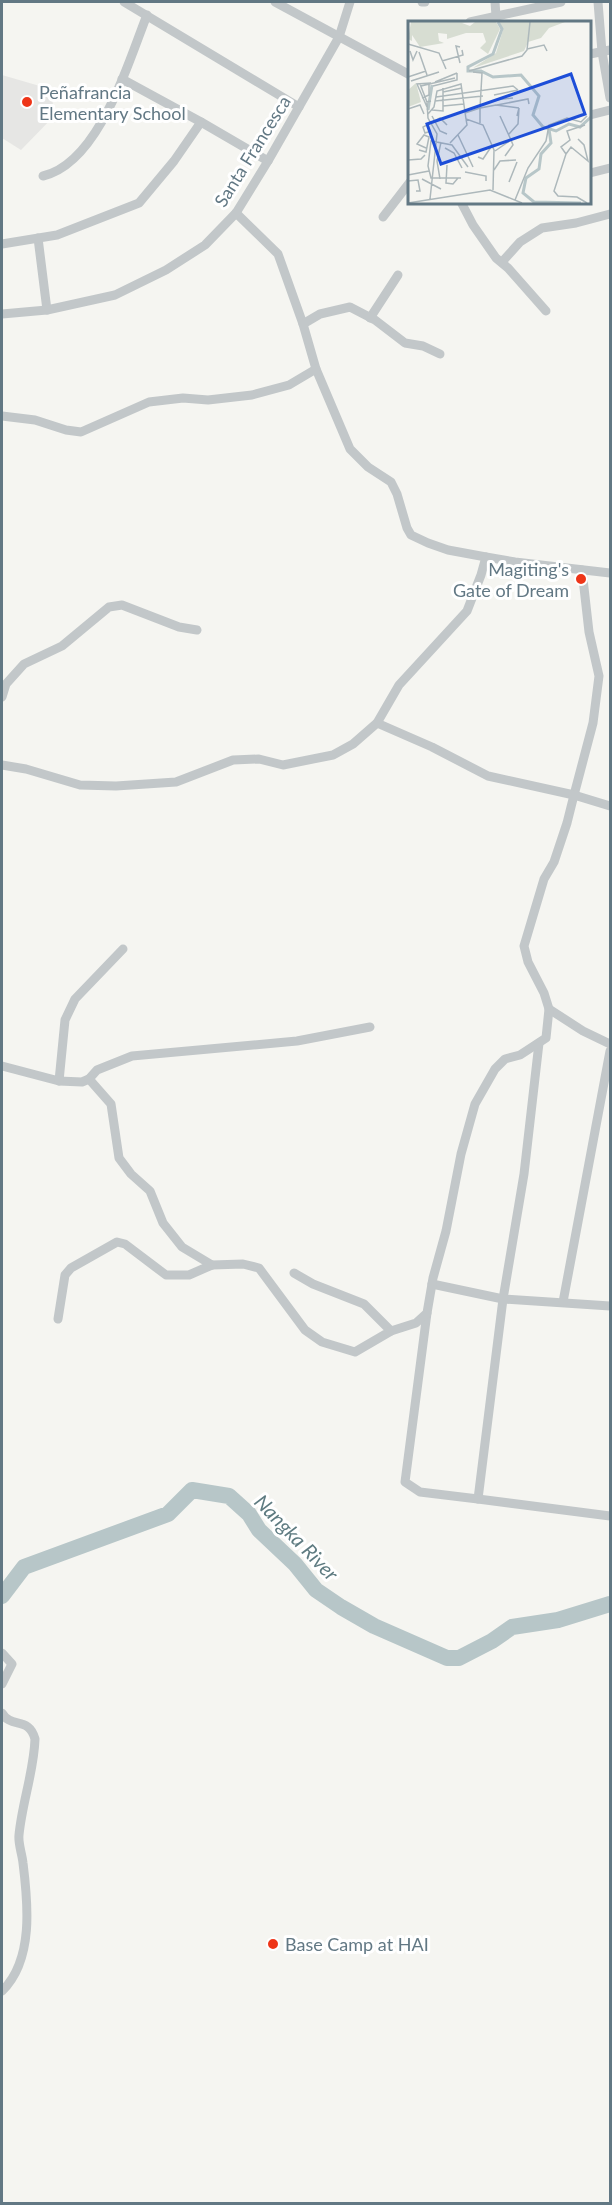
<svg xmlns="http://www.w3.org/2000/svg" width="612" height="2205" viewBox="0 0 612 2205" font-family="Lato,sans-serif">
  <rect width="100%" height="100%" fill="#f5f5f1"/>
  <path fill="#e6e6e4" d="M2 75 50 89 55 115 21 150 2 138Z"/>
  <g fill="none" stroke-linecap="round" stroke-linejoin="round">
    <path stroke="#b7c6c8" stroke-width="16" d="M2 1596 24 1567 168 1514 192 1490 229 1496 249 1514 259 1530 295 1564 316 1590 341 1607 374 1626 447 1658H459L492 1641 512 1627 558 1620 610 1604"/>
    <g stroke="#c2c7c9" stroke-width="9">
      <path d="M124 2 299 107"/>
      <path d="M275 2 410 75"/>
      <path d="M422 2H425"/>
      <path d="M495 2 496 16"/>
      <path d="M598 2 602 52 610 98"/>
      <path d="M470 22 561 2"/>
      <path d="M590 54 610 50"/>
      <path d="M122 79 201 122 268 161"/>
      <path d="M590 115 610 110"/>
      <path d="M590 173 610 168"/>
      <path d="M43 176C99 163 128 63 147 15"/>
      <path d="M461 202 473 225 496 258 508 268 546 311"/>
      <path d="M236 213 278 254 303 324 316 369 350 449 368 467 391 482 397 494 407 528 411 535 428 543 448 550 486 557"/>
      <path d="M383 217 410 182"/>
      <path d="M38 238 47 310"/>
      <path d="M2 244 57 235 139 203 174 161 201 122"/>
      <path d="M502 262 520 242 542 228 576 223 610 214"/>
      <path d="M2 314 47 310 115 295 166 270 205 245 236 213 268 161 339 37 350 2"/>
      <path d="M370 318 398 275"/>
      <path d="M303 324 320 314 350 307 375 320 405 343 423 346 440 354"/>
      <path d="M2 416 35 420 66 430 81 432 149 402 183 398 208 400 252 395 289 385 316 369"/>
      <path d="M2 697 6 684 24 664 62 646 109 607 122 605 179 627 197 630"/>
      <path d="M377 723 432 747 488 776 574 795 593 723 599 676 589 632 582 570"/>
      <path d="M2 765 26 769 80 785 116 786 176 782 233 760 259 759 283 765 333 755 353 744 377 723 399 685 467 611 481 575 486 557 515 562 610 573"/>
      <path d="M549 1009 583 1031 610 1044"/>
      <path d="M2 1066 59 1081 82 1082 89 1079 97 1070 132 1056 297 1041 370 1027"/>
      <path d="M89 1079 111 1104 119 1158 131 1174 150 1191 163 1223 182 1247 212 1265 243 1264 259 1268 305 1330 322 1342 355 1352 391 1331 364 1304 313 1284 294 1273"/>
      <path d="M59 1081 65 1020 75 999 123 949"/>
      <path d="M432 1284 503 1299 610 1306"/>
      <path d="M563 1302 610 1051"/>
      <path d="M427 1313 405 1482 420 1492 478 1499 503 1299 524 1174 539 1043"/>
      <path d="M58 1319 65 1275 71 1268 117 1242 125 1244 166 1275H189L212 1265"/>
      <path d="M391 1331 416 1323 427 1313 433 1278 446 1231 461 1154 475 1104 495 1069 505 1059 520 1055 546 1038 549 1009 544 993 528 962 524 946 544 879 554 862 567 823 574 795 610 806"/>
      <path d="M478 1499 610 1516"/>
      <path d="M2 1653 12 1664 2 1684"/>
      <path d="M2 1713C11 1729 29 1716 35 1739 34 1771 22 1803 19 1835 18 1844 22 1853 23 1863 28 1903 34 1960 2 1991"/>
    </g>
  </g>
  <g fill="#ee3518" stroke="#fff" stroke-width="2">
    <circle cx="27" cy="102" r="6"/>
    <circle cx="581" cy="579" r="6"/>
    <circle cx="273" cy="1944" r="6"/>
  </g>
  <g text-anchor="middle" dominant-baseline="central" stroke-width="6" stroke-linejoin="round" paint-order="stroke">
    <g font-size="18" fill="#627884" stroke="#fff" text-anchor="start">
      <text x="39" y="92">Peñafrancia<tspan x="39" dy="21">Elementary School</tspan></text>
      <text x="569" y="569" text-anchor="end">Magiting's<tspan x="569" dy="21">Gate of Dream</tspan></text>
      <text x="285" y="1944">Base Camp at HAI</text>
    </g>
    <g font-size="18" fill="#627884" stroke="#fff">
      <text transform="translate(252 151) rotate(-58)">Santa Francesca</text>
    </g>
    <g font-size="20" font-style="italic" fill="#5e7b81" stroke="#fff">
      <text transform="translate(297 1537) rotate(46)">Nangka River</text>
    </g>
  </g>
  <g transform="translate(408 21)">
    <rect width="183" height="183" fill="#f5f5f1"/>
    <path d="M3 1H65L54 2 62 5 67 1H88L92 8 80 33 72 27 78 21 75 12H58L39 18V13L30 12 31 20 36 22 12 26 4 14V20L0 18ZM90 1H157L141 7 133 17 120 21 116 30 65 47 88 32 95 9ZM8 62 13 81 0 86V69Z" fill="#d7ddd2"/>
    <path fill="none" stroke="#b7c6c8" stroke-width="3" d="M90 1 94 8 85 33 60 46V50H73L85 56 113 54 131 75 125 94 135 106 148 110 161 103 172 106 183 96M20 89 24 64M141 108 143 122 133 133 131 148 118 157 115 172 126 181 173 182"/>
    <path fill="none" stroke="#adb8bb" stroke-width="1.5" d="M0 23 31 32 38 48M52 26 48 25 52 42M119 28 136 24 139 30M2 30 5 39 9 30M11 31 19 54M34 40 55 34 54 29M61 50 114 35 119 29 122 1M65 51 74 52 72 87 88 84 111 87M0 56 18 50M3 60 31 51M27 61 49 52M12 63 19 81 23 80M13 65 47 57M25 65 49 59V52M35 71 54 67M86 74 110 69M28 76 105 65 110 69M14 77 21 74V63M87 79 105 77M27 80 75 75M19 81 20 97 29 113 22 178M89 84 120 78 121 83M35 85 56 83M19 86 9 63 23 62M0 88 12 84 16 93M24 89 35 90V67M57 92 72 87V102M20 93 26 86 29 70 53 63 58 98 75 104 86 129 85 169M24 95 32 110 39 113M177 104 159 110 162 119 153 126 158 133 146 170 150 175 169 176 179 182M23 110 17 112 15 106 32 97 39 104M101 113 110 103 111 87 109 95M50 114 65 146M42 122 59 104 58 98M37 127 46 132 54 147M11 129 18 131 21 116 16 114 9 123 18 127M87 130 103 119 92 95M158 133 163 126 180 140 176 124 170 118M97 135 105 124 103 119M70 136 75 138 83 126M0 139 13 138 17 134M39 144 38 162 45 163 50 157M86 149 92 140 108 139M57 151 78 155V160M0 154 21 150M53 157H23L20 145 23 120 44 124 60 146M14 158 33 168M32 158 29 140 33 121M0 160 10 159 12 170H8M101 161 109 141M107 179 120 147 138 120 141 104 159 97 173 101 179 95M0 182 82 169 114 182"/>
    <path fill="#1d4ed8" fill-opacity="0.15" stroke="#1d4ed8" stroke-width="3" d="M163 53 177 93 33 143 19 103Z"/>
    <rect width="183" height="183" fill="none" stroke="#627884" stroke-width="3"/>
  </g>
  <rect width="612" height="2205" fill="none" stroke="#627884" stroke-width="6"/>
</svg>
